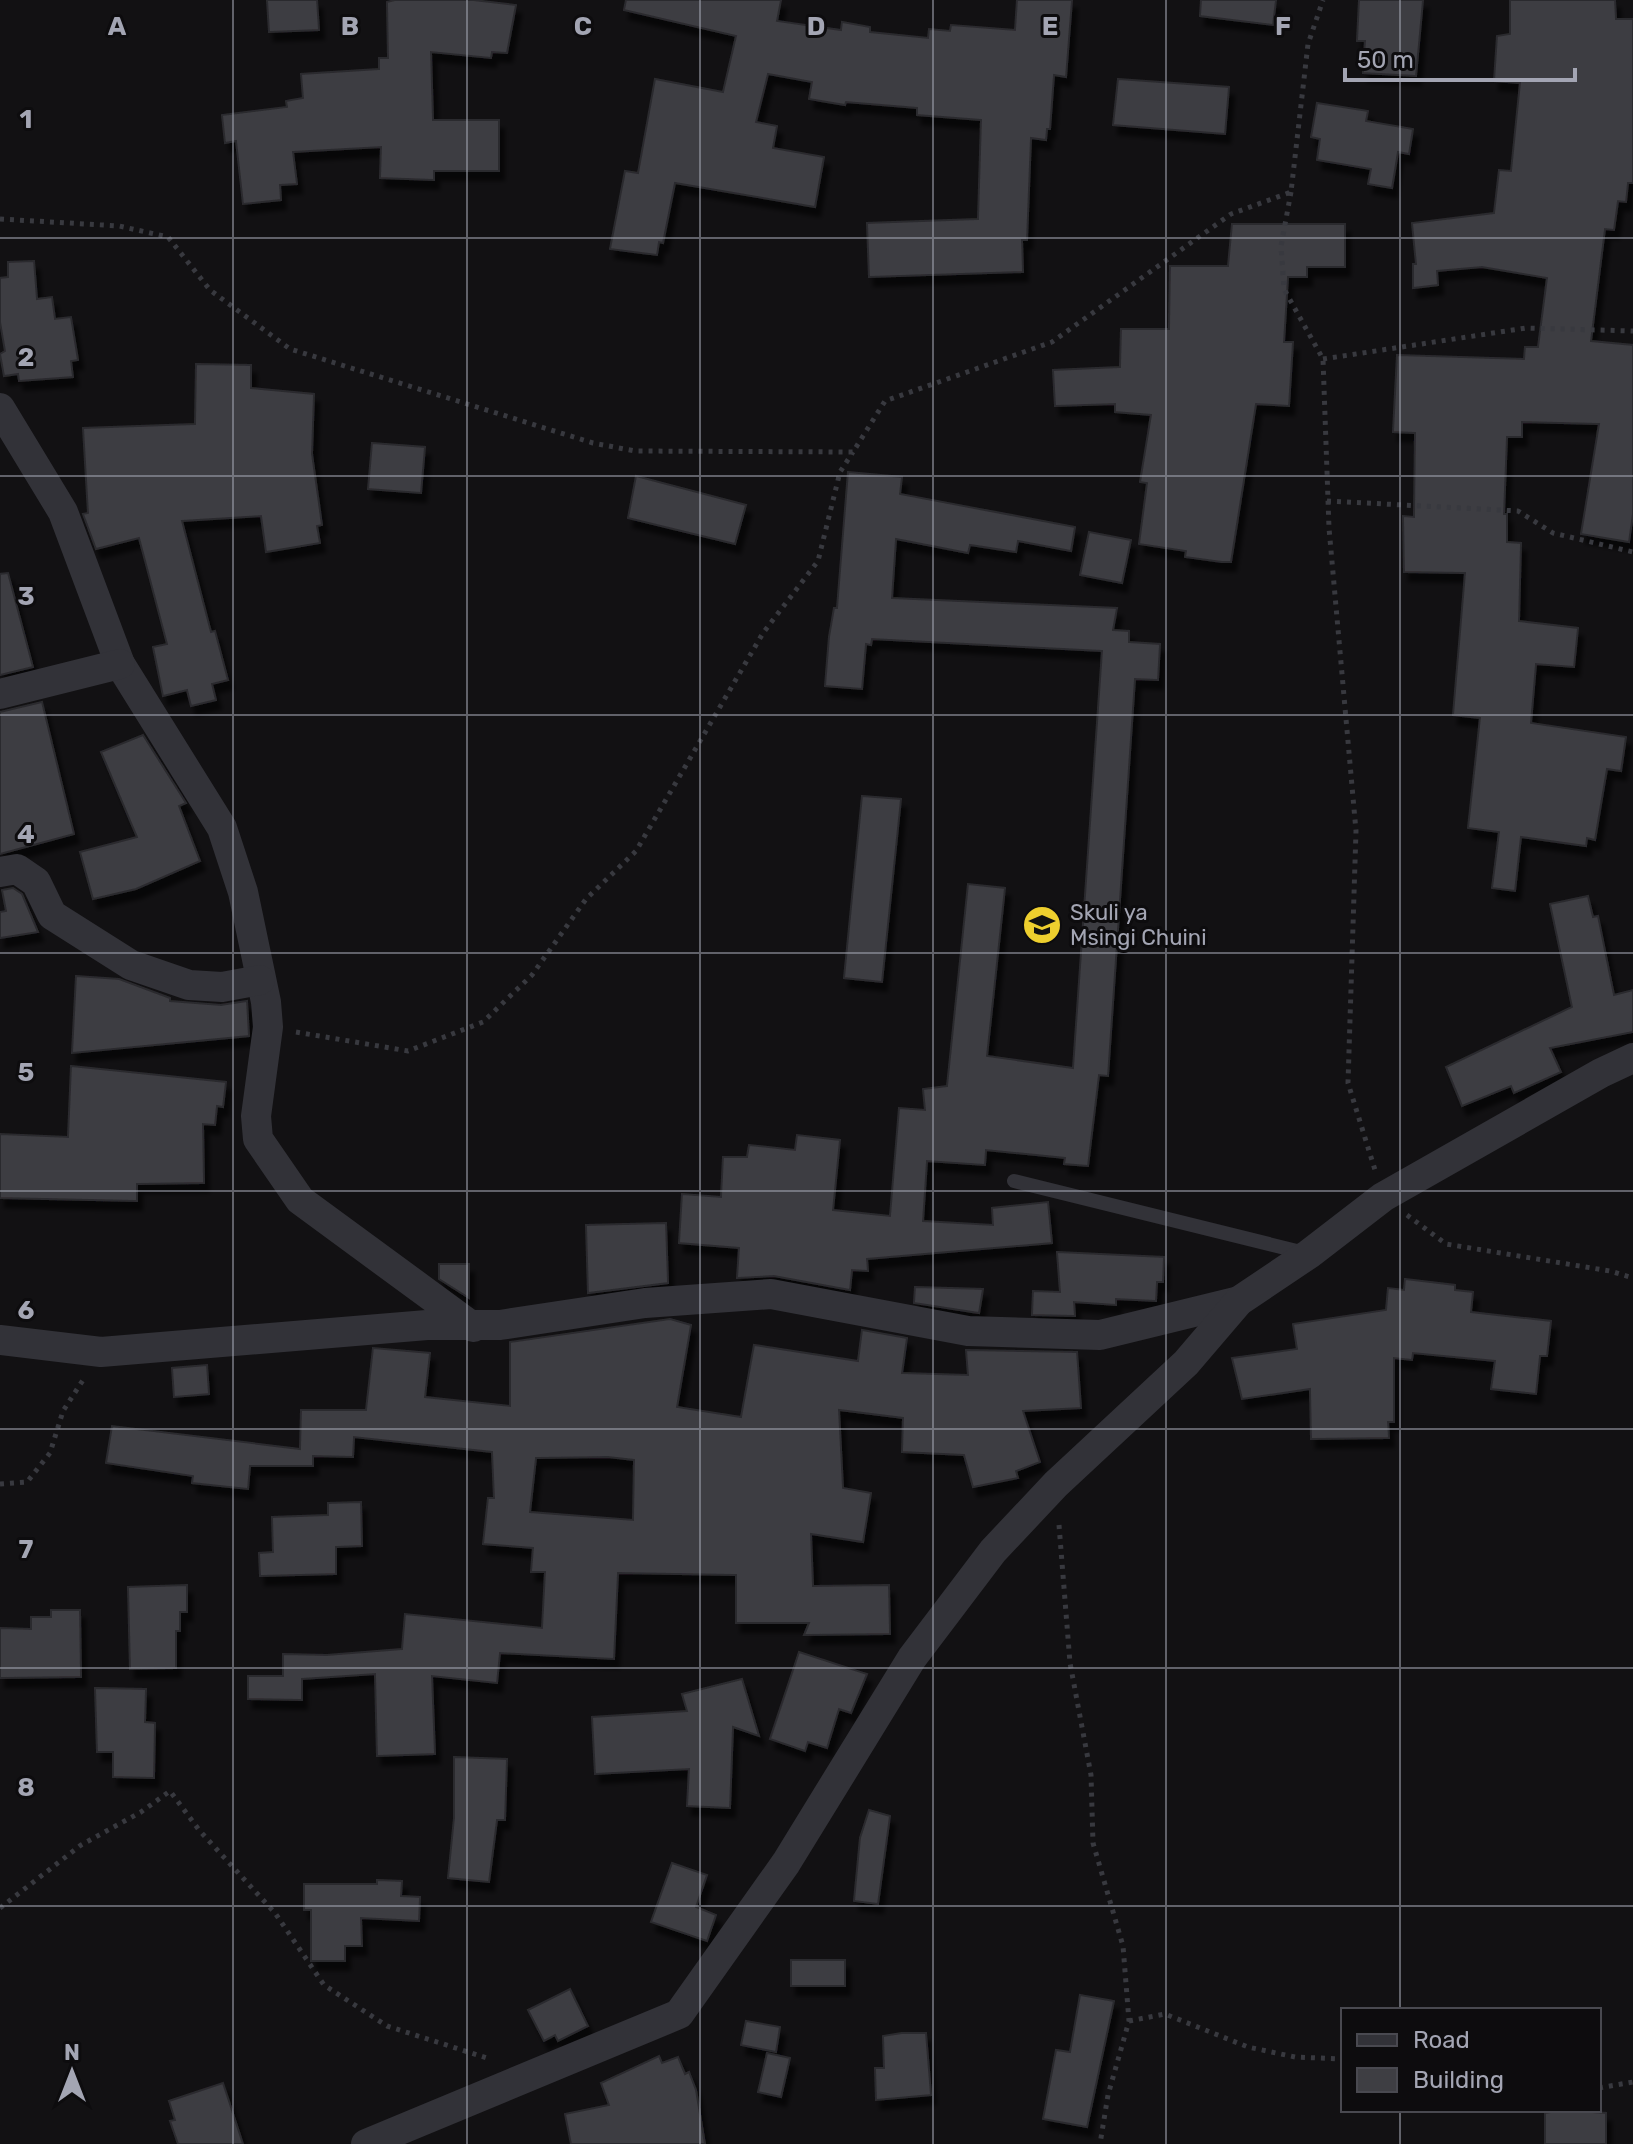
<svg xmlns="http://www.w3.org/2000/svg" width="1633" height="2144" viewBox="0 0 1633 2144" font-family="Rubik,sans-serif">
  <defs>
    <filter id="shadow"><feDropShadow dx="5" dy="9" stdDeviation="2" flood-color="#0009"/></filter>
  </defs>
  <rect width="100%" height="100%" fill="#121113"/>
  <g fill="#3e3e43" stroke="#2c2b2f" stroke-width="2" fill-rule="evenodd" filter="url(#shadow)">
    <path d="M267 0H317L319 30 269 32Z"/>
    <path d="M395 0H473L516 5 507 53 492 52 491 58 431 52 433 120H499V171H434V180L380 178 381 147 293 152 297 184 280 185 281 200 243 204 236 141 225 143 222 115 287 107 286 101 303 98 301 74 379 69V58H388L387 2Z"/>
    <path d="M626 0H781L777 21 841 30 842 22 870 27V32L928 38 929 29 950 31 951 25 1015 30 1017 0H1072L1066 77 1054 75 1050 129H1047L1046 140 1031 138 1027 240H1022L1023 272 869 277 867 223 978 219 981 120 917 115V108L846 102 845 105 809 99 812 82 768 74 756 122 777 126 773 148 824 157 815 207 675 183 663 243 659 242 657 255 610 249 625 171 638 173 655 79 723 92 736 36 624 10Z"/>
    <path d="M1201 0H1276L1273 25 1200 16Z"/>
    <path d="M1359 0H1423L1416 76 1363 73 1365 41H1357Z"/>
    <path d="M1510 0H1615L1616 19H1633V183H1628L1626 202 1618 201 1614 230 1605 229 1591 341 1633 345V514L1629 542 1581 534 1599 424 1522 422V437H1507L1504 514H1507V542L1521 543 1519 621 1578 628 1574 667 1536 664 1531 723 1626 737 1621 771 1607 769 1595 840 1587 838 1586 846 1521 837 1515 891 1492 888 1499 832 1468 828 1480 718 1453 715 1465 573 1404 572 1403 516 1414 517 1415 433 1393 432 1397 355 1524 359 1525 347H1538L1547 278 1482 267 1437 271 1438 285 1413 288V264H1416L1412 223 1494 213 1499 170 1511 171 1520 83 1494 81 1497 36 1510 34Z"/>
    <path d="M1118 79 1229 87 1225 134 1113 125Z"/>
    <path d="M1317 103 1368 111 1366 121 1413 129 1409 154 1398 152 1392 188 1368 184 1371 169 1317 160 1320 139 1311 137Z"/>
    <path d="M1232 224H1345V267H1307V277H1288L1284 342H1293L1289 406 1256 404 1231 562H1222L1185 557 1186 551 1139 544 1147 483 1140 482 1151 415 1115 412V404L1055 406 1053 370 1120 367 1121 329H1169L1170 266H1228Z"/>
    <path d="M34 261 37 299 52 297 55 319 71 317 78 360 71 361 73 377 19 381 18 374 4 376 0 354 5 351 0 322V278L8 277V262Z"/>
    <path d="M196 364 251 365V388L314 394 312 454 322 525 317 526 320 543 266 552 261 516 182 521 211 632 215 631 228 680 212 684 216 700 191 706 187 690 163 696 153 647 167 644 139 538 96 549 83 514 88 513 83 428 195 424Z"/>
    <path d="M372 443 425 447 421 493 368 489Z"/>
    <path d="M848 472 902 477 900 494 1075 527 1071 551 1018 541 1016 552 970 545 968 553 896 539 892 598 1117 608 1113 630 1129 631V642L1160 644 1158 680 1135 679 1108 1076 1099 1075 1088 1166 1064 1164 1065 1158 986 1150 985 1165 927 1161 923 1221 993 1225 992 1208 1048 1202 1052 1243 867 1259 868 1271 852 1270 850 1290 774 1276 737 1278 739 1248 679 1243 682 1194 721 1197 723 1157H747L749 1145 795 1150 797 1135 840 1140 833 1210 890 1216 899 1108 925 1110 923 1089 947 1086 968 884 1005 888 987 1056 1073 1068 1102 651 872 639 871 645 866 644 862 689 825 686 829 637 834 608H837Z"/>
    <path d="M636 476 746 505 735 544 628 518Z"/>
    <path d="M1089 532 1131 540 1122 583 1080 575Z"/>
    <path d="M8 573 33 667 0 675V574Z"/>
    <path d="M42 702 74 834 0 854V712Z"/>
    <path d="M143 735 186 803 179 806 200 861 136 889 93 899 80 852 137 837 101 752Z"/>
    <path d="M862 796 901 799 882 982 844 978Z"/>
    <path d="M13 888 22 894 38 932 0 938V912L6 911 2 890Z"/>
    <path d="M1588 896 1593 917 1598 916 1614 995 1633 990V1032L1550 1048 1561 1072 1514 1093 1511 1086 1462 1106 1446 1067 1572 1007 1550 904Z"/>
    <path d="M76 976 119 979 170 998V1001L221 1005 247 1001 249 1036 72 1053Z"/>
    <path d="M71 1066 226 1082 223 1107 217 1106 215 1125 203 1124 204 1183 137 1184V1201L0 1198V1134L68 1137Z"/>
    <path d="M666 1223 668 1283 588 1293 586 1225Z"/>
    <path d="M1057 1252 1164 1257 1163 1282H1157L1156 1301 1116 1299V1305L1074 1302 1075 1316 1032 1315 1033 1291 1060 1292Z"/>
    <path d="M439 1264H469V1298L439 1279Z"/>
    <path d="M1405 1279 1455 1285V1290L1473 1292 1471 1312 1551 1321 1547 1356H1540L1536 1394 1491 1389 1495 1361 1413 1353 1412 1360 1394 1358V1422H1388L1389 1438 1311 1439 1310 1389 1242 1399 1232 1358 1297 1349 1293 1324 1386 1310 1388 1288 1404 1290Z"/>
    <path d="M915 1287 983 1289 979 1313 914 1303Z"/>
    <path d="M670 1319 691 1325 677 1407 741 1417 754 1345 858 1361 862 1330 907 1338 902 1373 968 1375 966 1350 1077 1352 1081 1408 1023 1411 1040 1462 1016 1471 1018 1478 973 1487 964 1455 902 1452 903 1418 839 1410 843 1488 871 1493 863 1542 811 1534 813 1586 889 1585 890 1634 804 1635 809 1623H736V1575L618 1573 614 1659 500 1653 497 1683 432 1676 435 1754 377 1756 375 1674 302 1679V1700L248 1699V1676H283V1654L327 1655 402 1649 405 1614 542 1628 545 1572H531L533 1548 483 1544 488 1498H494L492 1452 354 1437 353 1457 313 1456V1466H250L248 1489 192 1483 193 1476 106 1463 112 1426 300 1449 301 1410H366L373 1348 430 1353 425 1397 510 1406V1342ZM608 1457 634 1460 633 1520 530 1512 536 1458Z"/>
    <path d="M207 1365 209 1394 174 1397 172 1368Z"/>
    <path d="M361 1502 362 1546 336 1547V1574L260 1576 259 1553 273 1552 272 1517 328 1515V1503Z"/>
    <path d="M187 1585V1612H180V1631H176V1668L130 1669 128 1587Z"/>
    <path d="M51 1610H80L81 1677 0 1678V1628L31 1629V1617H51Z"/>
    <path d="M799 1652 867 1674 851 1713 839 1709 827 1748 808 1742 805 1751 770 1739Z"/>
    <path d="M742 1679 759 1736 733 1727 730 1808 687 1806 689 1769 595 1774 592 1717 687 1711 682 1694Z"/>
    <path d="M95 1688 146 1689 145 1722 155 1723 154 1778 113 1777V1752H97Z"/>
    <path d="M454 1757 507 1759 505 1820H497L489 1882 448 1878 454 1818Z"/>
    <path d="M869 1810 890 1816 878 1904 854 1901 860 1838Z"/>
    <path d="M672 1863 707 1875 696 1907 716 1915 707 1941 651 1922Z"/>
    <path d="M377 1880 402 1881 401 1896 420 1897 419 1921 361 1918 362 1946H345V1961H311V1910H304V1884H377Z"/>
    <rect x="791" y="1960" width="54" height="26"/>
    <path d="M570 1989 588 2026 558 2041 555 2035 544 2041 528 2010Z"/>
    <path d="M1080 1995 1114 2001 1087 2127 1043 2119 1056 2050 1070 2052Z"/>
    <path d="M746 2021 780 2027 776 2052 741 2045Z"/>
    <path d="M902 2033H926L931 2095 876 2100 875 2068H884L883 2036Z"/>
    <path d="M767 2053 790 2058 781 2097 758 2092Z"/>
    <path d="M659 2056 662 2063 678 2057 685 2074 689 2072 696 2090 705 2144H571L565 2114 609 2105 601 2083Z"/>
    <path d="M223 2083 243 2144H178L170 2121 175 2120 169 2101Z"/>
    <path d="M1563 2110 1606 2113V2144H1545V2113Z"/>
  </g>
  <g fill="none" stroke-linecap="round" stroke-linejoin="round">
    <g stroke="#38393f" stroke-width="5" stroke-dasharray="4 6" stroke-linecap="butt">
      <path d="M1291 192 1281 246 1284 289 1323 359 1329 528 1356 831 1348 1083 1375 1170"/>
      <path d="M0 219 119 226 168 237 210 290 290 349 593 443 635 451 853 452 885 401 1052 342 1231 214 1291 192 1308 44 1323 0"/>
      <path d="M1323 359 1526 328 1633 331"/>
      <path d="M1327 501 1518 511 1553 533 1633 552"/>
      <path d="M296 1032 408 1051 483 1022 532 975 586 899 636 851 763 633 818 561 840 472 853 452"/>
      <path d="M1407 1215 1446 1244 1610 1271 1633 1278"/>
      <path d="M0 1484 27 1482 50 1453 63 1411 83 1380"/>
      <path d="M1059 1525 1070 1663 1091 1775 1093 1843 1123 1946 1129 2021 1108 2095 1100 2144"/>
      <path d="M0 1908 81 1845 141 1812 170 1791 199 1830 275 1913 324 1985 387 2026 490 2059"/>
      <path d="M1129 2021 1165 2014 1248 2047 1295 2057 1343 2059"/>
      <path d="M1599 2088 1633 2082"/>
    </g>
    <path stroke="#323238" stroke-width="14" d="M1014 1181 1305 1253"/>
    <g stroke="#323238" stroke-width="30">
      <path d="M0 408 63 512 120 664 222 828 243 892 266 1002 268 1027 256 1116 258 1139 300 1200 473 1327"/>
      <path d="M0 694 120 664"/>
      <path d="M0 872 17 869 36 882 52 915 131 965 189 985 222 987 260 980"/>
      <path d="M0 1340 101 1352 427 1325H500L645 1303 771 1294 968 1331 1100 1335 1239 1301"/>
      <path d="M366 2144 679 2014 786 1863 912 1658 993 1551 1056 1484 1186 1363 1239 1301 1309 1254 1383 1197 1601 1073 1633 1058"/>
    </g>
  </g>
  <path fill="none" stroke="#a3a5b3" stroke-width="2" stroke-opacity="0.55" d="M233 0V2144M467 0V2144M700 0V2144M933 0V2144M1166 0V2144M1400 0V2010M0 238H1633M0 476H1633M0 715H1633M0 953H1633M0 1191H1633M0 1429H1633M0 1668H1633M0 1906H1633M1400 2110V2144"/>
  <defs>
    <symbol id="school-disc" viewBox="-11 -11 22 22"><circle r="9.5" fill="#eecf2e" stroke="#0d0c0e"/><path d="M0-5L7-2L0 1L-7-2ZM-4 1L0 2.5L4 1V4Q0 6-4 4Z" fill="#111"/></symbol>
  </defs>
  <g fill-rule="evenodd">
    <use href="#school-disc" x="1020" y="903" width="44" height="44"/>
  </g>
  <g text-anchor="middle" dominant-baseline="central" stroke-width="6" stroke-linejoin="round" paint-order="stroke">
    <g font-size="22" fill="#a3a5b3" stroke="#0d0c0e" text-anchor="start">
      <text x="1070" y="912">Skuli ya<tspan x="1070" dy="25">Msingi Chuini</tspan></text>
    </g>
  </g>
  <g font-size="26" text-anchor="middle" font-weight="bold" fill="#a3a5b3" stroke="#0d0c0e" stroke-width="6" stroke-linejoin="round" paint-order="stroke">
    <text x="117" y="35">A</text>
    <text x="350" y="35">B</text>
    <text x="583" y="35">C</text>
    <text x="816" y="35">D</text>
    <text x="1050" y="35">E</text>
    <text x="1283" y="35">F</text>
    <text x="26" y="128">1</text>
    <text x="26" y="366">2</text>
    <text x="26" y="605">3</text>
    <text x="26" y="843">4</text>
    <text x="26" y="1081">5</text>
    <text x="26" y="1319">6</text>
    <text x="26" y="1558">7</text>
    <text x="26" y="1796">8</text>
  </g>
  <rect x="1341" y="2008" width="260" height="104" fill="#0d0c0e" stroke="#494950" stroke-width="2"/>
  <rect x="1357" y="2034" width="40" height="12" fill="#323238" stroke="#494950" stroke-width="2"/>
  <text x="1413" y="2048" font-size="24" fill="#a3a5b3">Road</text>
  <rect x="1357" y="2068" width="40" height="24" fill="#3e3e43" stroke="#494950" stroke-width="2"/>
  <text x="1413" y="2088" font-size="24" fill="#a3a5b3">Building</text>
  <g transform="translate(72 2072)" stroke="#0d0c0e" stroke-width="6" paint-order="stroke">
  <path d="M0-6L14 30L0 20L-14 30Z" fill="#a3a5b3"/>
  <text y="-12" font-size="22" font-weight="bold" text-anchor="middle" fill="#a3a5b3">N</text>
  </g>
  <path d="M1345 68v12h230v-12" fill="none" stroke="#a3a5b3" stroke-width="4"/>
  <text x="1357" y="68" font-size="24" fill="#a3a5b3" stroke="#0d0c0e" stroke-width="6" paint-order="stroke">50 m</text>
</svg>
